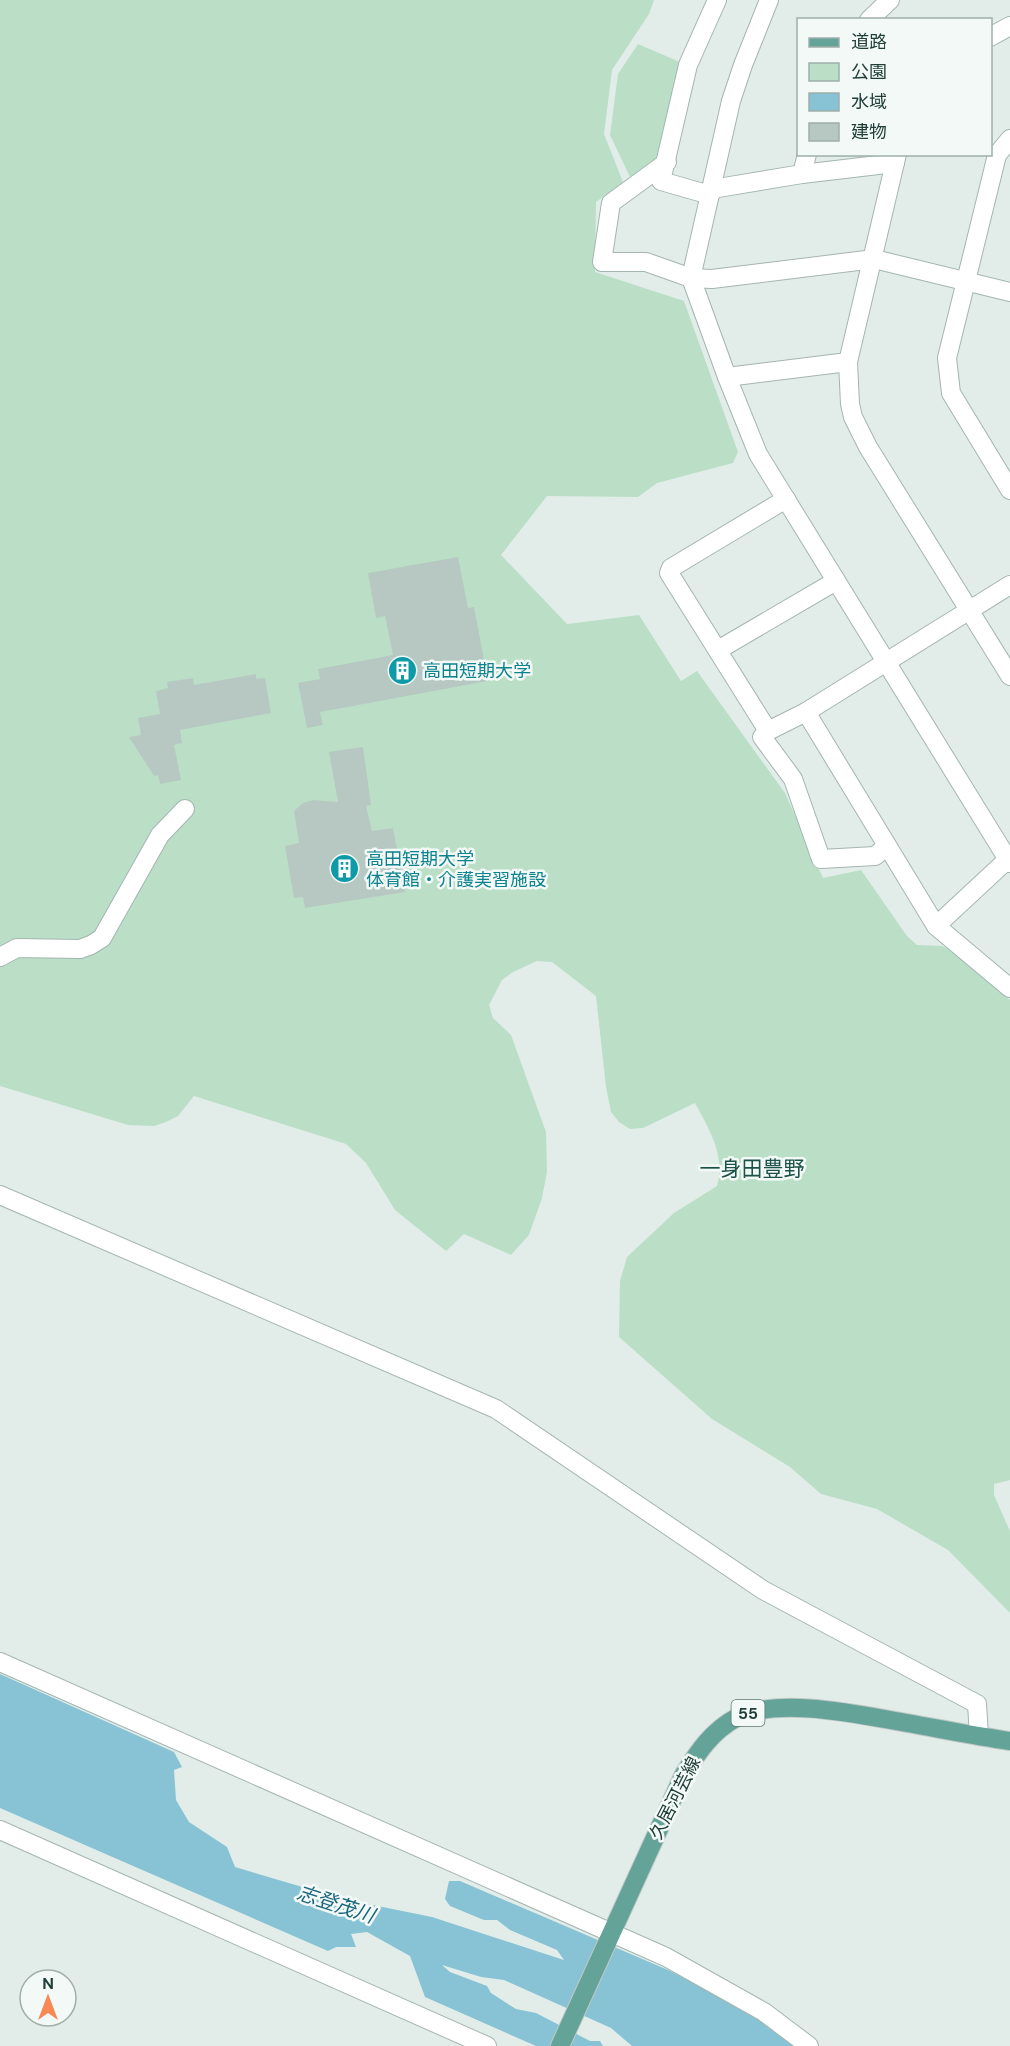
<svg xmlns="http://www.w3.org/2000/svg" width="1010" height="2046" viewBox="0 0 1010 2046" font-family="'DM Sans','Noto Sans JP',sans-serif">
  <rect width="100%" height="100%" fill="#e2ede9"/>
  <g fill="#badfc6">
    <path d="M0 0H654L649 14 612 70 604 134 623 182 596 202 595 272 684 301 738 452 733 463 657 483 638 497 547 496 501 555 567 624 639 615 681 681 697 671 785 793 823 878 861 870 907 936 917 945 942 946 953 951 1010 1000V1480L994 1484V1495L1010 1531V1613L948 1550 877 1509 821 1494 790 1467 712 1419 619 1337 620 1281 627 1257 674 1213 717 1186C726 1156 709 1129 695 1103L643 1128 630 1129 619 1122 611 1112 606 1087 596 996 552 962 537 961 513 972 502 980 489 1005 493 1018 511 1035 546 1132 547 1172 542 1198 529 1235 511 1255 464 1234 446 1251 395 1210 366 1163 346 1144 194 1096 178 1116 166 1122 154 1126 128 1125 0 1086Z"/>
    <path d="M638 44 682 63 658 157 630 177 610 135 618 74Z"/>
  </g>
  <path fill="#87c3d4" d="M0 1674 174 1752 182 1767 174 1770 176 1800 189 1822 227 1847 235 1867 343 1899 432 1917 564 1960 557 1950 510 1930 497 1920H484L450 1906 445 1899 449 1881H460L668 1970 753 2013 798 2046H632L611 2028 504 1980 481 1977 442 1965 450 1972 487 1986 491 1993 516 2009 536 2013 590 2041H600L603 2046H536L425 1997 410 1956 367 1932 351 1934 356 1947H336L328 1951 0 1808Z"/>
  <g fill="#b7c8c2">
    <path d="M458 557 468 608 474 607 488 681 320 712 323 725 307 728 298 683 320 679 318 669 393 655 385 616 376 618 368 573Z"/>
    <path d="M256 674V679L265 678 271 713 180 730 182 743 174 745 181 780 160 784 158 775 154 776 129 737 141 735 138 718 160 714 156 691 168 688 167 682 193 678 194 685Z"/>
    <path d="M363 747 371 805 366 806 372 831 393 828 405 892 305 908 303 897 294 898 285 846 299 843 294 811 303 803 313 800 338 802 329 752Z"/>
  </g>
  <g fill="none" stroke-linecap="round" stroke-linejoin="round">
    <defs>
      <g id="minor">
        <path d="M769 0 743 65 731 101 691 278 727 377 758 454 1010 863"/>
        <path d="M869 20 890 0"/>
        <path d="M990 37 1010 26"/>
        <path d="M1010 139 997 155 947 358 951 393 1010 490"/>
        <path d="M897 154 848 362 850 404 853 417 868 447 1010 676"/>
        <path d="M667 162 611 203 602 262H646L691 278 712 279 874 259 1010 292"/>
        <path d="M802 174 807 154"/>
        <path d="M712 189 802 174 895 163"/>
        <path d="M710 195 661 181 688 65 717 0"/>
        <path d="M727 377 848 362"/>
        <path d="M718 650 836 581"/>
        <path d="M806 712 936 926 1010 988"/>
        <path d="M768 731 669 573 671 568 786 499"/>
        <path d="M887 846 875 856 821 859 793 779 762 737 768 731 806 712 1010 585"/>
        <path d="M936 926 1007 860"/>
        <path d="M0 957 17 948 80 949 91 945 102 938 160 835 185 809"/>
        <path d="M0 1195 496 1409 763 1590 977 1704 979 1736"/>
        <path d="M0 1662 666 1957 764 2012 809 2046"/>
        <path d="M0 1830 487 2046"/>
      </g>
      <path id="major" d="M560 2046 684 1774C698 1752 712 1731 736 1718 778 1696 861 1715 907 1723 941 1729 975 1736 1010 1741"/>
    </defs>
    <use href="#minor" stroke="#a4b5b1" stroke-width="20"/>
    <use href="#major" stroke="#c1c9c8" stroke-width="20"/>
    <use href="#minor" stroke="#fff" stroke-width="18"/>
    <use href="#major" stroke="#64a498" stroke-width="18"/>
  </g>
  <defs>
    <symbol id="building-disc" viewBox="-11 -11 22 22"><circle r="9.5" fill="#0f9aa8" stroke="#f3f9f6"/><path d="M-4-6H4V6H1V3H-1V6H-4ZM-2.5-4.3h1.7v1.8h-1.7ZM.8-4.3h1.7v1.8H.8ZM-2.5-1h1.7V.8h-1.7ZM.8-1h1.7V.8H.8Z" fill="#fff"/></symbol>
  </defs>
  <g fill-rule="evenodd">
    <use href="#building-disc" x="386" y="654" width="33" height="33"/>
    <use href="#building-disc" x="328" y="852" width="33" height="33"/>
  </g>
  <g text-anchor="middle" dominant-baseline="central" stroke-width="5" stroke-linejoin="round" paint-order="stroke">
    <rect fill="#f3f9f6" stroke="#607772" stroke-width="1.5" x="731.5" y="1700" width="33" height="26" rx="4.5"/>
    <g font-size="16" font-weight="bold" fill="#213f39">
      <text x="748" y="1713">55</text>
    </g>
    <g font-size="18" fill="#0d838f" stroke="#f3f9f6" text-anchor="start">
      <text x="423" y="671">高田短期大学</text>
      <text x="366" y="859">高田短期大学<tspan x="366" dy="21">体育館・介護実習施設</tspan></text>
    </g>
    <g font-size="18" fill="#213f39" stroke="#f3f9f6">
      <text transform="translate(675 1798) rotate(-63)">久居河芸線</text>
    </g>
    <g font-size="20" font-style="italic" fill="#18657d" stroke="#f3f9f6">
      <text transform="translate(336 1904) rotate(18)">志登茂川</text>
    </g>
    <g font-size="21" fill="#1c5248" stroke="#f3f9f6">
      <text x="752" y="1169">一身田豊野</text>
    </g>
  </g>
  <rect x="797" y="18" width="195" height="138" fill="#f3f9f6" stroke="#9fafaa" stroke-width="1.5"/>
  <rect x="809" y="38" width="30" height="9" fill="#64a498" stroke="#9fafaa" stroke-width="1.5"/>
  <text x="851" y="48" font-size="18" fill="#213f39">道路</text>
  <rect x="809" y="63" width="30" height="18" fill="#badfc6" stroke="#9fafaa" stroke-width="1.5"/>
  <text x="851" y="78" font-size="18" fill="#213f39">公園</text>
  <rect x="809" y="93" width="30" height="18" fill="#87c3d4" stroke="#9fafaa" stroke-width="1.5"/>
  <text x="851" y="108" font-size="18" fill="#213f39">水域</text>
  <rect x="809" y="123" width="30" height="18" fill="#b7c8c2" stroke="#9fafaa" stroke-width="1.5"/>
  <text x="851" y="138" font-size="18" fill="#213f39">建物</text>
  <g transform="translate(48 1998)"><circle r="28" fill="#f3f9f6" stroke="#9fafaa" stroke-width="1.5"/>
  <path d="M0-4.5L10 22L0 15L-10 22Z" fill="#f88855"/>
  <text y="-9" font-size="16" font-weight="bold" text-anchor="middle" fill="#213f39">N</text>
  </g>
</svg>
